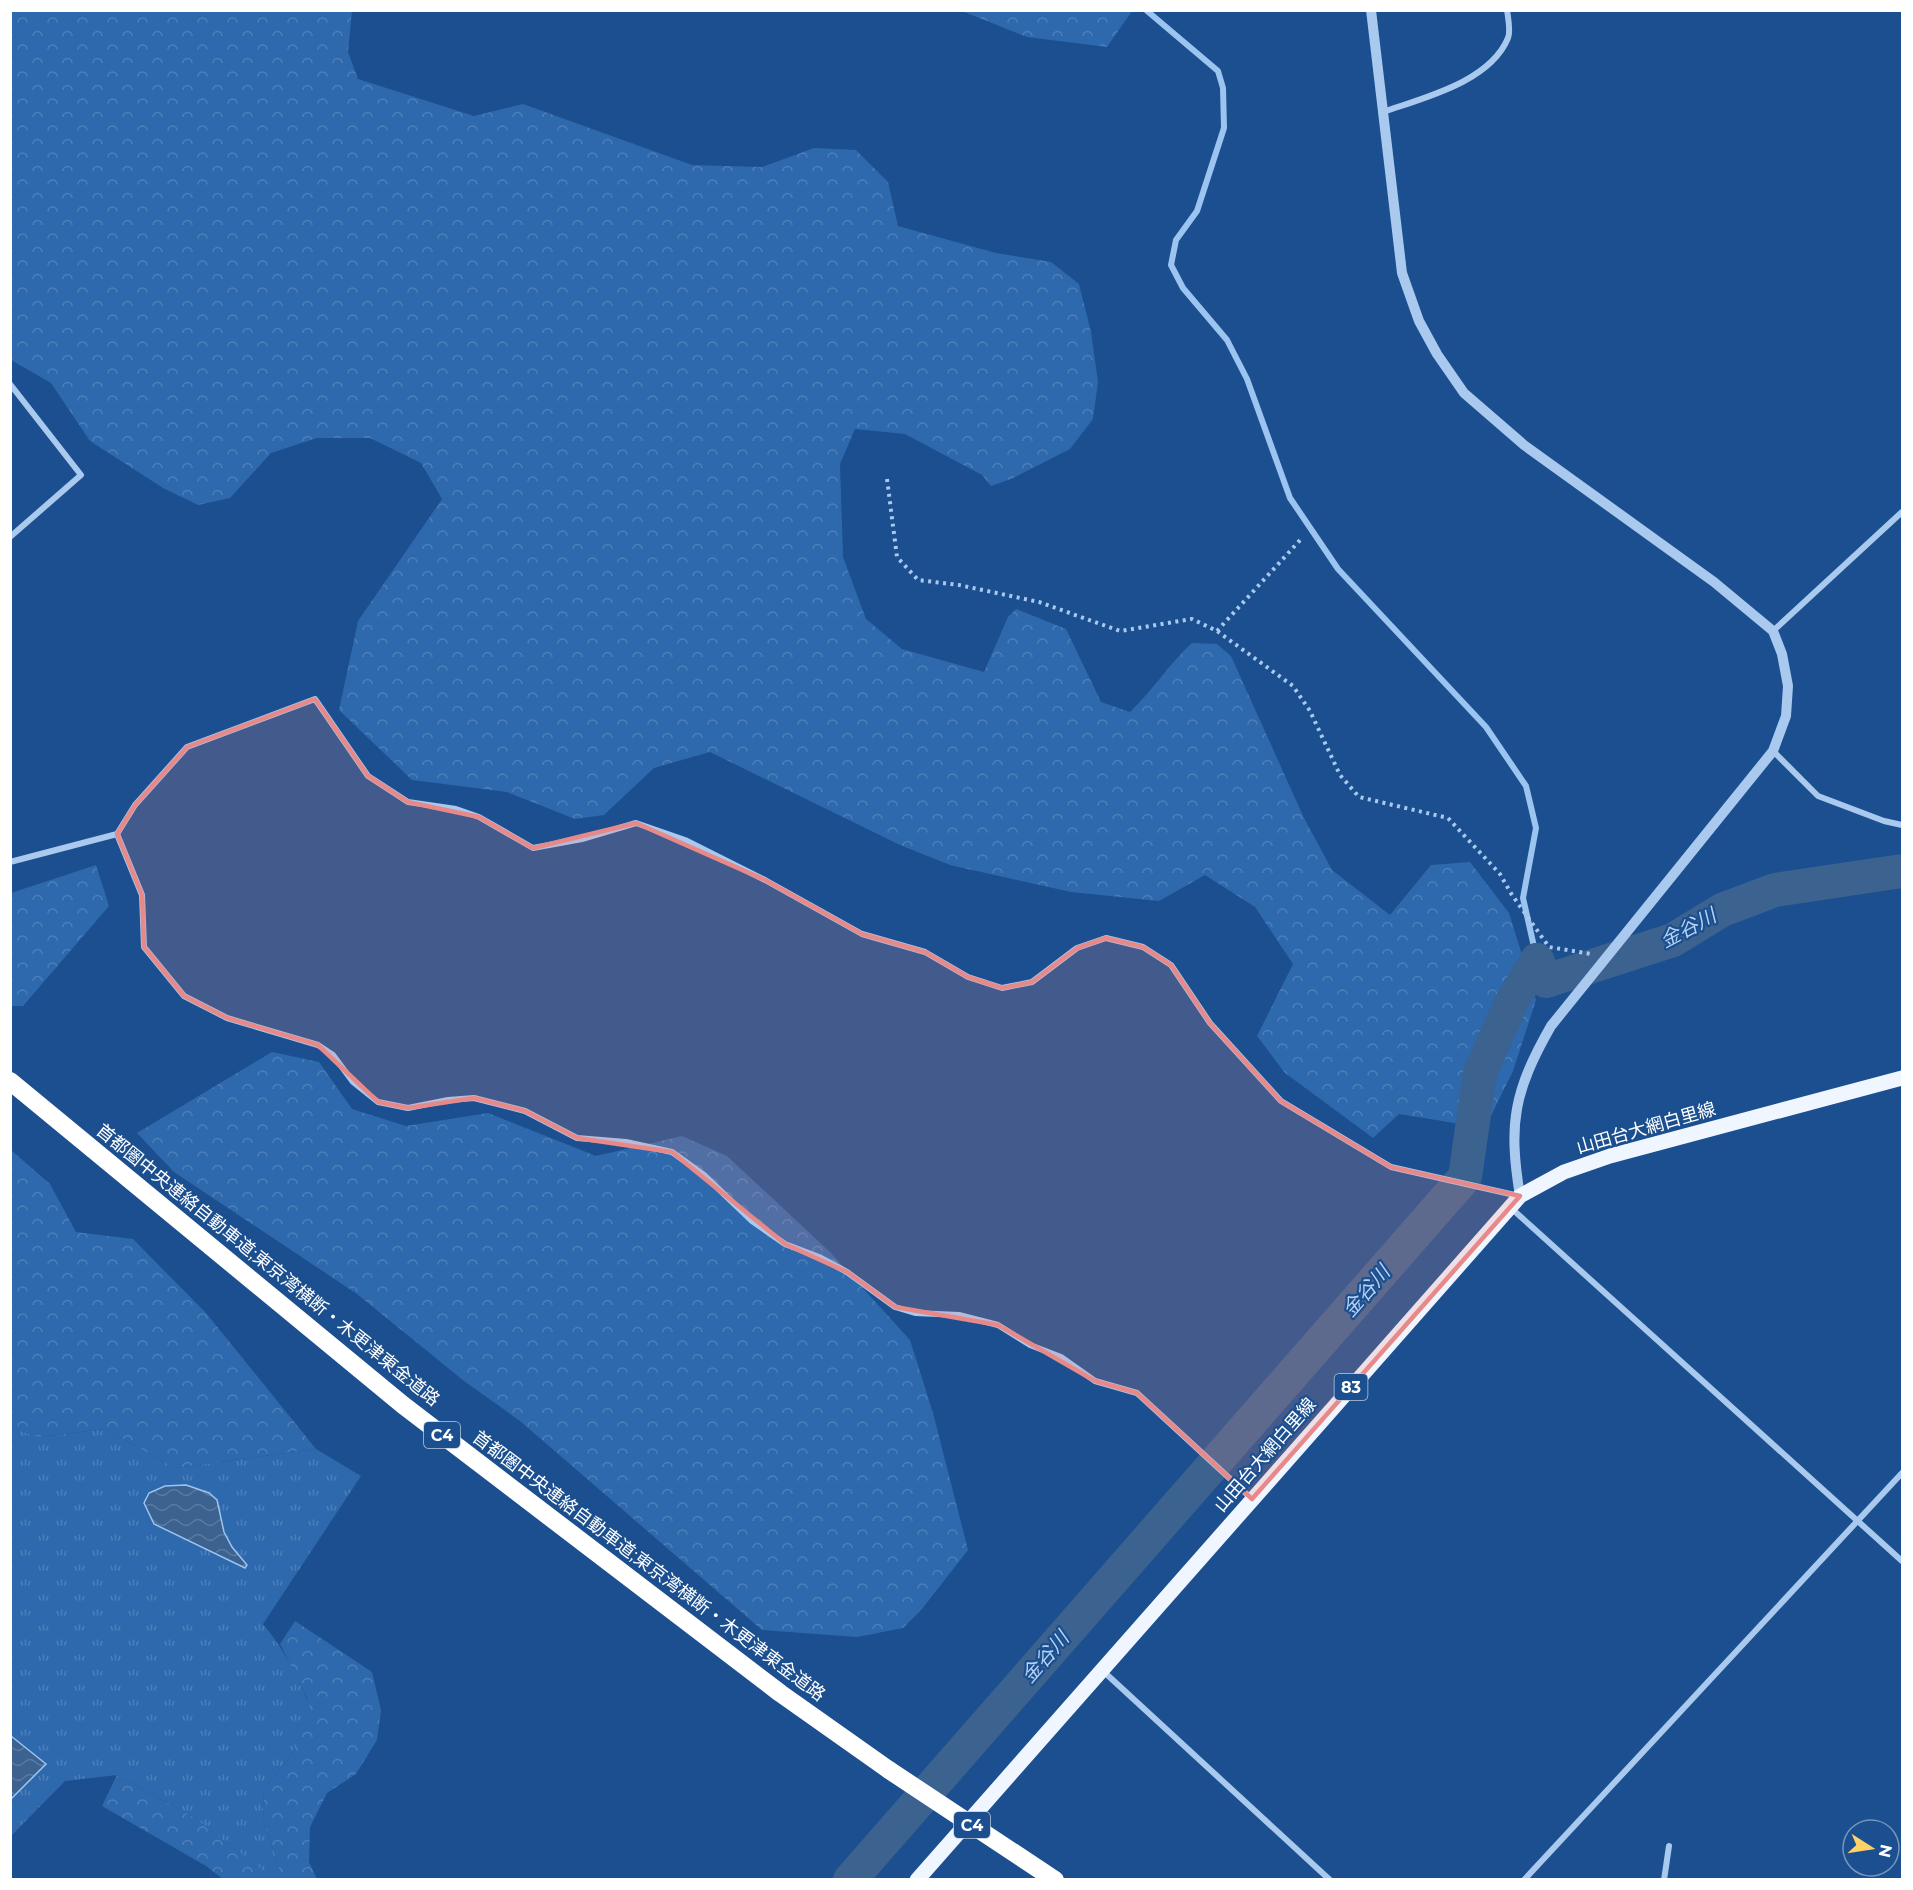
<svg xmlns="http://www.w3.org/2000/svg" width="1913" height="1890" viewBox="0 0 1913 1890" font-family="Montserrat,'Noto Sans JP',sans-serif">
  <defs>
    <pattern id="grass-tufts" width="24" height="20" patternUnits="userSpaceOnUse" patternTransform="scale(1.5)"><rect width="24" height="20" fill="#2e69ad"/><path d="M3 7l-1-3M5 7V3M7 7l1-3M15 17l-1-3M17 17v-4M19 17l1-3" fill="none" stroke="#4d80b9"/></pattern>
    <pattern id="forest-crowns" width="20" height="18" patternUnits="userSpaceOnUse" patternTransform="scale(1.5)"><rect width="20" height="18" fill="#2e69ad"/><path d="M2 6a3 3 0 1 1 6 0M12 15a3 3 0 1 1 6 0" fill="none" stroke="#4d80b9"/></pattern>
    <pattern id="water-waves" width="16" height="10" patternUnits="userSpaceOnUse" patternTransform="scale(1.5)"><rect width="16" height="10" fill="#3c6290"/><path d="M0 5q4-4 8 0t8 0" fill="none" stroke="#597aa1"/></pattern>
  </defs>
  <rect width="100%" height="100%" fill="#1b4f8f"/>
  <path fill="url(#grass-tufts)" d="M11 1428 41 1437 105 1429 175 1468 316 1449 361 1476 263 1624C285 1650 301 1682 313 1715L291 1756 264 1789 263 1819 279 1867 273 1879 193 1817 117 1775 65 1781 11 1836Z"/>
  <g fill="url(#forest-crowns)">
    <path d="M10 11H352L348 52 358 79 474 116 523 104 692 165 762 167 814 148 856 150 888 182 898 226 996 253 1051 262 1079 284 1091 332 1098 382 1093 419 1070 449 1011 479 991 486 982 475 905 434 855 429 840 464 843 557 866 619 902 649 984 672 1008 617 1016 609 1066 629 1101 702 1130 712C1153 690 1169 664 1192 643L1217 644 1231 656 1304 818 1332 870 1390 915 1431 865 1470 862 1509 913 1536 1000 1513 1071 1485 1128 1399 1114 1373 1138 1285 1073 1257 1036 1293 964 1255 907 1205 875 1159 901 1071 892 950 865 900 845 710 752 654 768 604 815 575 819 507 792 412 780 339 710 358 621 442 499 421 463 370 438H317L271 453 230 498 198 505 163 488 90 441 51 383 11 360Z"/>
    <path d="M962 11 1132 10V11L1107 47 1027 37Z"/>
    <path d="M96 865 109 906 23 1006H11V893Z"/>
    <path d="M272 1052 319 1062 352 1109 406 1126 488 1113 596 1156 682 1136 727 1156 830 1252 910 1340 933 1413 968 1550 922 1609 903 1628 857 1637 762 1630 520 1421 464 1381 357 1294 174 1172 137 1133Z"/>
    <path d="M11 1150 50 1184 76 1232 133 1239 206 1313 316 1449 175 1468 105 1429 40 1437 11 1428Z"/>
    <path d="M295 1621 372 1672 381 1710 377 1740 356 1774 327 1793 310 1827 309 1862 317 1879H223L206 1866 102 1806 117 1775 193 1817 273 1878 279 1867 263 1819 264 1789 291 1756 312 1715 306 1696 280 1644Z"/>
  </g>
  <g fill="url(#water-waves)" stroke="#9cc4f0" stroke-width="1.5">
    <path d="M186 1485 209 1493 217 1500 224 1532 232 1547 247 1565 245 1568 154 1524 144 1503 149 1493 165 1486Z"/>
    <path d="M11 1736 46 1764 11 1799 10 1736Z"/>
  </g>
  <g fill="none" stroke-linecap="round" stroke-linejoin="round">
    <path stroke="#9cc4f0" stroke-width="6" d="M1146 10 1218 71 1223 88 1224 128 1197 211 1176 240 1171 265 1183 288 1227 340 1247 379 1290 498 1338 569 1486 727 1526 786 1536 828 1523 898 1537 960"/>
    <g stroke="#3c6290" stroke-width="34">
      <path d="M1537 960 1546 981 1673 940 1722 910 1775 890 1902 871"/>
      <path d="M850 1880 1465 1177 1480 1073 1511 1003 1537 960"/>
    </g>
    <g stroke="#a9c9ee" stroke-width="4" stroke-dasharray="3 4.5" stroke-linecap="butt">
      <path d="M887 479 897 557 918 580 959 585 1039 602 1120 631 1192 619 1217 631 1293 686 1310 711 1340 775 1359 797 1448 818 1500 874 1512 895 1549 947 1591 954"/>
      <path d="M1217 631 1302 538"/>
    </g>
    <g stroke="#a9c9ee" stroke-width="6">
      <path d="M1383 112C1423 98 1490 82 1508 38 1511 31 1508 18 1507 10"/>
      <path d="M10 384 81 475 10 537"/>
      <path d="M1773 631 1902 512"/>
      <path d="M1773 751 1818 796 1884 821 1902 825"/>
      <path d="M117 834 142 895 144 947 184 996 227 1018 318 1045 333 1055 353 1082 378 1102 408 1108 448 1100 474 1098 525 1111 577 1138 626 1142 672 1152 704 1175 752 1221 785 1244 819 1257 847 1272 895 1307 915 1313 959 1315 998 1325 1030 1345 1061 1357 1095 1381 1137 1393 1252 1499"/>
      <path d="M10 862 117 834 135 805 187 747 315 699 368 776 408 802 456 809 479 817 533 848 582 839 636 823 685 840 765 880 862 934 925 952 968 977 1002 988 1032 982 1077 948 1106 938 1143 947 1171 965 1210 1023 1281 1101 1391 1167 1519 1196"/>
      <path d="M1511 1208 1902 1561"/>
      <path d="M1103 1671 1330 1880"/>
      <path d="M1524 1880 1902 1473"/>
      <path d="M1664 1880 1669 1846"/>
    </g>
    <path stroke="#a9c9ee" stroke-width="10" d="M1371 10 1402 273 1419 321 1437 354 1464 393 1524 445 1714 582 1773 631 1782 654 1788 686 1786 716 1773 751 1551 1026C1514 1091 1508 1123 1520 1196"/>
    <path stroke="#f0f6ff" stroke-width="15" d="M917 1880 1520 1196 1564 1172 1610 1156 1902 1078"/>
    <path stroke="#fff" stroke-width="18" d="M10 1081 403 1405 780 1693 889 1770"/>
    <path stroke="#fff" stroke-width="18" d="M889 1770 1055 1880"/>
  </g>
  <path fill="#e88989" fill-opacity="0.2" stroke="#e88989" stroke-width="4.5" stroke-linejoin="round" d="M315 699 368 776 408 802 479 817 533 848 636 823 765 880 862 934 925 952 968 977 1002 988 1032 982 1077 948 1106 938 1143 947 1171 965 1210 1023 1281 1101 1391 1167 1520 1196 1252 1499 1137 1393 1095 1381 998 1325 895 1307 847 1272 785 1244 672 1152 577 1138 525 1111 474 1098 408 1108 378 1102 318 1045 227 1018 184 996 144 947 142 895 117 834 135 805 187 747Z"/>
  <g text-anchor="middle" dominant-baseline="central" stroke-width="4.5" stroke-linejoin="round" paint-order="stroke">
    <g fill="#1b4f8f" stroke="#bbcadd" stroke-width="1.5">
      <rect x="1334.5" y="1374" width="33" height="26" rx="4.5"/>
      <rect x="424" y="1422" width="36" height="26" rx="4.5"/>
      <rect x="954" y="1812" width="36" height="26" rx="4.5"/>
    </g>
    <g font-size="16" font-weight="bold" fill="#fff">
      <text x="1351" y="1387">83</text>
      <text x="442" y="1435">C4</text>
      <text x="972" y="1825">C4</text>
    </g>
    <g font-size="18" fill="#fff" stroke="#1b4f8f">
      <text transform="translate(1646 1128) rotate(-16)">山田台大網白里線</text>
      <text transform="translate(268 1265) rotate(39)">首都圏中央連絡自動車道;東京湾横断・木更津東金道路</text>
      <text transform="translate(1265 1455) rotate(-49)">山田台大網白里線</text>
      <text transform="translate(649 1566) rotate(37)">首都圏中央連絡自動車道;東京湾横断・木更津東金道路</text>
    </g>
    <g font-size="20" font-style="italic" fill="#b5d3f5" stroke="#1b4f8f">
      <text transform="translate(1688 928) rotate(-28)">金谷川</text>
      <text transform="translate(1366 1291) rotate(-49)">金谷川</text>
      <text transform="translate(1045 1657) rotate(-49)">金谷川</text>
    </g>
  </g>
  <rect width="1913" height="1890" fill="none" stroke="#ffffff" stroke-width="24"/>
  <g transform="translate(1871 1848) rotate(102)"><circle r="28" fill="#1b4f8f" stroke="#7695bc" stroke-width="1.5"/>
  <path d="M0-4.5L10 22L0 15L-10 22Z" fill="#ffd166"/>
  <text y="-9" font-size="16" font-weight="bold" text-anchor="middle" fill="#ffffff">N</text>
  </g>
</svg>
